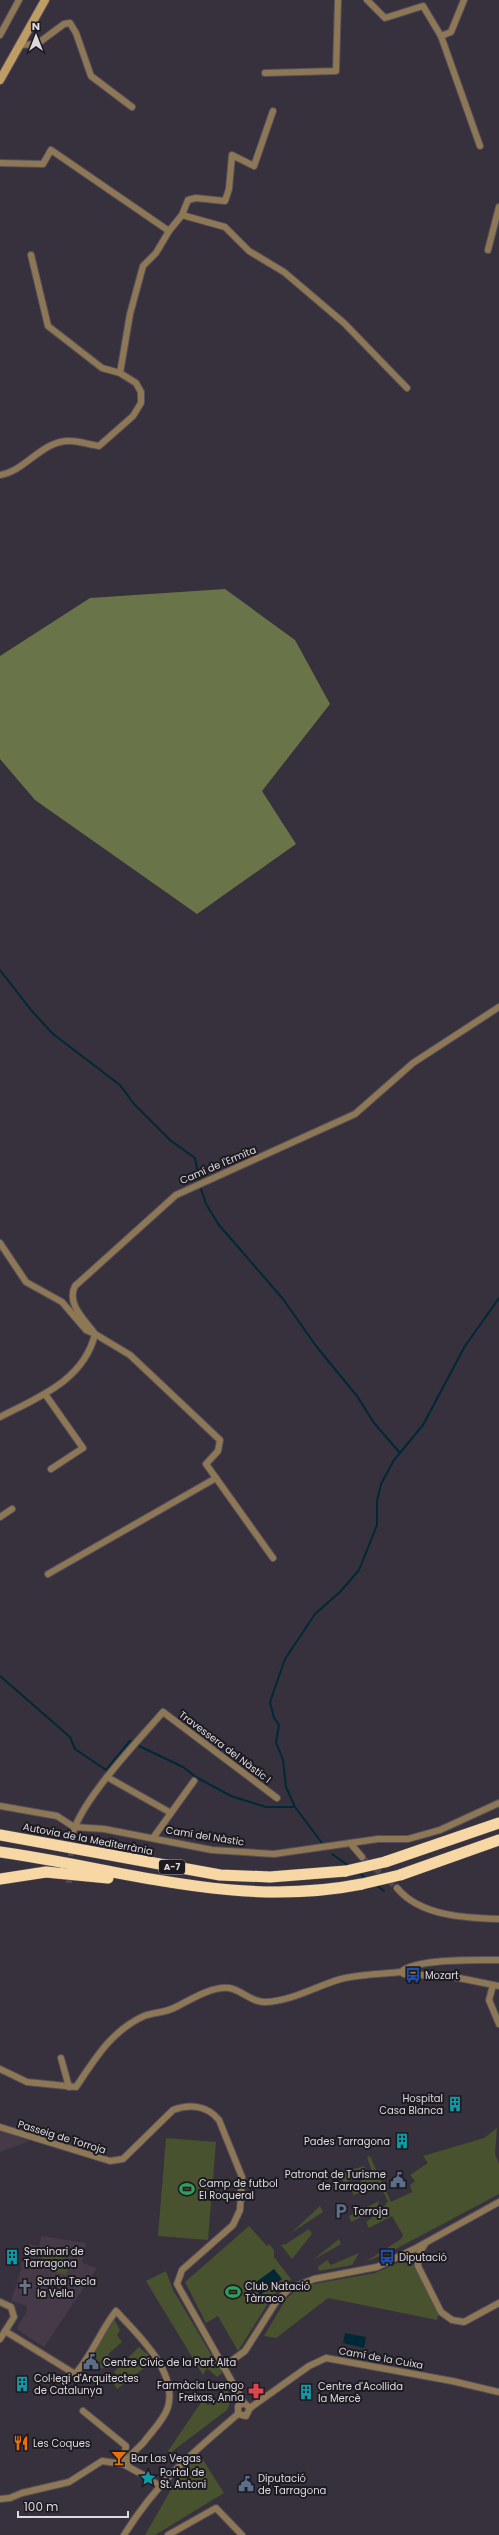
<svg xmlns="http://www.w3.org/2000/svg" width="499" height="2535" viewBox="0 0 499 2535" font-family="Poppins,sans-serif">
  <rect width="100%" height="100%" fill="#36313d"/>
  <g fill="#463a48">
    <path d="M0 2131 30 2141 0 2152Z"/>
    <path d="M41 2236 86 2243 82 2263 97 2268 44 2347 18 2330 17 2327 26 2313 27 2306 11 2301 22 2267 20 2266 30 2244 39 2247Z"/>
  </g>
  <g fill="#49522e">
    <path d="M497 2128 495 2154 499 2164V2194L392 2251 365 2262 401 2239 403 2235 392 2216 369 2228 366 2222 382 2210 388 2201 379 2184 354 2195 351 2189 372 2172 367 2157 370 2156 391 2202 412 2192 410 2185 415 2181 410 2175 428 2163 423 2156 484 2138Z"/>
    <path d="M166 2138 216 2142 208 2240 158 2236Z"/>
    <path d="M364 2166 365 2168 358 2175 344 2184 341 2173Z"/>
    <path d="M379 2201C379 2210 359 2218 351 2222L349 2216Z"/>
    <path d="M320 2206 323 2212 291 2233Z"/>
    <path d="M249 2226 267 2246 269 2244 274 2250V2257L291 2279 272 2297 238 2351 218 2316 206 2323 185 2282Z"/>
    <path d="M309 2229 312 2234 292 2259 281 2245 286 2244Z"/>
    <path d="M339 2239 341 2244 313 2260Z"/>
    <path d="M44 2252 70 2260 66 2275 39 2267Z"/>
    <path d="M359 2253 352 2265 319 2271 318 2267 327 2260 331 2265Z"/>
    <path d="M404 2260 415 2265 439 2313 437 2320 328 2298 276 2338 264 2336 286 2299 295 2291 308 2285 375 2273Z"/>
    <path d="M166 2271 173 2290 222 2373 217 2377 207 2368 203 2375 146 2281Z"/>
    <path d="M114 2319 120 2330 117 2335 122 2342 108 2354 113 2361 102 2369 91 2358 105 2327Z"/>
    <path d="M139 2347 154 2360 117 2389 111 2379 116 2374 114 2372Z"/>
    <path d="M227 2389 231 2401 227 2410 170 2453 168 2451 202 2401 208 2405Z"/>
    <path d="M200 2455 224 2493 155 2535H145L184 2467Z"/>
  </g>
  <path fill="#6a7449" d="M225 589 295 640 330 704 262 791 296 844 197 914 35 800 0 759V656L90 598Z"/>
  <g fill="#002937">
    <path d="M274 2269 282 2279 260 2295 252 2285Z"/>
    <path d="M345 2333 366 2337 364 2348 343 2343Z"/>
  </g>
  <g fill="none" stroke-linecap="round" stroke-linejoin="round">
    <g stroke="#002937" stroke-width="2">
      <path d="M0 970 31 1010 53 1034 120 1085 134 1104 170 1140 195 1158 199 1179"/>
      <path d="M201 1189 206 1204 219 1225 283 1299 316 1346 357 1396 374 1423 400 1453"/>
      <path d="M0 1676 70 1737 75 1749 106 1770 130 1741 133 1742"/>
      <path d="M137 1745 183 1767 196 1777 231 1796 266 1807H295"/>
      <path d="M322 1843 295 1807 286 1787 283 1760 276 1742 279 1725 274 1718 270 1702 285 1659 315 1614 340 1592 359 1570 377 1525V1501L381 1484 394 1460 423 1425 465 1346 499 1298"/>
      <path d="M332 1854 349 1866"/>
      <path d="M358 1872 367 1879"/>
      <path d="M376 1885 384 1891"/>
    </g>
    <g stroke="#4f4a56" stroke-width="6" stroke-dasharray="6 3" stroke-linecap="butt">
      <path d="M362 1857 397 1888"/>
      <path d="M69 1883 72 1837"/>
    </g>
    <defs>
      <g id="street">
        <path d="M367 0 385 18 423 6 441 36 480 146"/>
        <path d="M0 35 19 0"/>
        <path d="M441 36 451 32 464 0"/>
        <path d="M20 45 37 44 64 24 70 23 76 33 91 76 132 107"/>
        <path d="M265 73 336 71 338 0"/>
        <path d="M0 163 43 164 51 150 169 231"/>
        <path d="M182 215 225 227 249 251 284 272 344 323 407 388"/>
        <path d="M488 250 499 207"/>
        <path d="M120 373 130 314 143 266 156 253 169 231 182 215 188 200 196 198 225 201 229 189 232 155 254 166 273 111"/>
        <path d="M0 475C26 471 43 439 71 441 80 441 90 445 99 446L133 416 141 403V392L136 383 120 373 102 368 48 326 31 255"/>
        <path d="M0 1243 26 1282 62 1302 86 1330 95 1334 130 1355 220 1440 218 1451 206 1464 273 1558"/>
        <path d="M45 1394 83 1448 51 1469"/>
        <path d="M0 1417C39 1397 84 1380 95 1334 85 1320 66 1304 75 1286L176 1195 355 1114 413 1063 499 1007"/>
        <path d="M0 1517 12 1509"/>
        <path d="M48 1574 216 1478"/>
        <path d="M107 1777 171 1813"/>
        <path d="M0 1806 57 1816 74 1827 104 1829 212 1850 274 1854 378 1839H408L440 1830 499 1803"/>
        <path d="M72 1837C78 1803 139 1740 163 1712L277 1798"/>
        <path d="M153 1838 194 1781"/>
        <path d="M350 1843 362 1857"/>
        <path d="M397 1888C420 1916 465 1918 499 1919"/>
        <path d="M401 1972C415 1958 479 1960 499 1960"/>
        <path d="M401 1972 404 1974 454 1977 499 1986"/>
        <path d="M493 1985 489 2000 499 2024"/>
        <path d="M61 2058 69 2087"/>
        <path d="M0 2069 27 2082 76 2087C95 2059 111 2031 144 2016 155 2012 165 2013 176 2007 190 2000 212 1986 229 1988 242 1990 252 2003 266 2002 292 2001 316 1986 341 1979 360 1974 382 1974 401 1972"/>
        <path d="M0 2127 110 2161 123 2159 173 2110C189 2104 207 2105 219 2120L242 2177 240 2210 233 2225 182 2270 177 2284 244 2403 250 2408"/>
        <path d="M425 2244 418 2255V2266L441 2312 452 2320 464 2322 499 2303"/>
        <path d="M0 2302 11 2307 14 2317 0 2339"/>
        <path d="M5 2331 75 2374C92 2356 100 2331 116 2311 137 2334 178 2371 168 2407 164 2420 152 2431 144 2442 137 2450 127 2455 128 2466"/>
        <path d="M223 2367 245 2351 276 2302 289 2289 314 2279 377 2267 416 2248 499 2202"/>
        <path d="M250 2408 309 2366 326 2358 452 2381 499 2392"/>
        <path d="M83 2411 126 2446 123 2462"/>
        <path d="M238 2414 246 2416 250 2408"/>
        <path d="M238 2414V2406L244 2403"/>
        <path d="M150 2480 159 2485"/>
        <path d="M0 2499 10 2498 22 2493 69 2482 102 2461 123 2464 145 2476"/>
        <path d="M124 2535C157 2482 191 2454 238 2414"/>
        <path d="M168 2535 216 2508 242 2535"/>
      </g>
      <path id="secondary" d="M0 80 45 0"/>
      <g id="highway">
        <path d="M0 1835 220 1875 270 1877 346 1871"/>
        <path d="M0 1852C122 1869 237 1909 362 1884"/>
        <path d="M385 1862 499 1823"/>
        <path d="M400 1875 499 1840"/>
        <path d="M0 1879 46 1872 108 1878"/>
      </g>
    </defs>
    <use href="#street" stroke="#544f5b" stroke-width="8"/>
    <use href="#secondary" stroke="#544f5b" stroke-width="10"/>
    <use href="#highway" stroke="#544f5b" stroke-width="12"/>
    <use href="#street" stroke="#8d7755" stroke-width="6"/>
    <use href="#secondary" stroke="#bf9c64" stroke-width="8"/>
    <use href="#highway" stroke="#f7d8a5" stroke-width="11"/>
    <defs>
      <g id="highway-bridge">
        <path d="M346 1871 385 1862"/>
        <path d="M362 1884 400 1875"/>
      </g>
    </defs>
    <use href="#highway-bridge" stroke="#544f5b" stroke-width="12" stroke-linecap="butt"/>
    <use href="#highway-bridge" stroke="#f7d8a5" stroke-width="11"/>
  </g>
  <defs>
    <symbol id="bus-bare" viewBox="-9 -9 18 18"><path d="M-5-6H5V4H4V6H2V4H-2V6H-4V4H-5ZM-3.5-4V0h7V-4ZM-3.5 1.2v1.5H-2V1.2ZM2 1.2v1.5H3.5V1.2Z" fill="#1a4fb4" stroke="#1d1a20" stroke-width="2.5" paint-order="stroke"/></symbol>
    <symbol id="building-bare" viewBox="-9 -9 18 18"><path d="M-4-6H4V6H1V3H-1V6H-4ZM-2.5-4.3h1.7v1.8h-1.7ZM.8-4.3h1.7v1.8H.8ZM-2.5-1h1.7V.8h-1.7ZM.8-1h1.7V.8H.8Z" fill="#0f9aa8" stroke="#1d1a20" stroke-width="2.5" paint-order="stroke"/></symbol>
    <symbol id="civic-bare" viewBox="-9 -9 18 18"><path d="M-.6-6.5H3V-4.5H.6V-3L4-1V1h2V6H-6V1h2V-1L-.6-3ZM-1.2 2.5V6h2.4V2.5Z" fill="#5c6f8a" stroke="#1d1a20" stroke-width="2.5" paint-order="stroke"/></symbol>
    <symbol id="stadium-bare" viewBox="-9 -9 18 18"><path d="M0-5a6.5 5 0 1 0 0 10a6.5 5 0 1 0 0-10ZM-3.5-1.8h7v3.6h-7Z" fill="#2e9e5b" stroke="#1d1a20" stroke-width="2.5" paint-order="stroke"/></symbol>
    <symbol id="parking-bare" viewBox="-9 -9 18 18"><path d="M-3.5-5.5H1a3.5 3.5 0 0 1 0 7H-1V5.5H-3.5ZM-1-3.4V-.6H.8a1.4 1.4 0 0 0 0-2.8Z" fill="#5c6f8a" stroke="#1d1a20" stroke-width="2.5" paint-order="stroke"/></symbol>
    <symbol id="church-bare" viewBox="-9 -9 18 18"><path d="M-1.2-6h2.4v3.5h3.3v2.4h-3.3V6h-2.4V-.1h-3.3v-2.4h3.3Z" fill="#6b7280" stroke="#1d1a20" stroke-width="2.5" paint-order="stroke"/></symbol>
    <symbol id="pharmacy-bare" viewBox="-9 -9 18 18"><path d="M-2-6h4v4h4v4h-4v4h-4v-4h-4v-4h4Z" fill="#e0444e" stroke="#1d1a20" stroke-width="2.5" paint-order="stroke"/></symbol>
    <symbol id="restaurant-bare" viewBox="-9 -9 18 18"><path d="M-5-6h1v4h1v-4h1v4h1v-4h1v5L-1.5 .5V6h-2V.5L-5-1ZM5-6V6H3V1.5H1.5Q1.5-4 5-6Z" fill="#e8710a" stroke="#1d1a20" stroke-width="2.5" paint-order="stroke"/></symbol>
    <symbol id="bar-bare" viewBox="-9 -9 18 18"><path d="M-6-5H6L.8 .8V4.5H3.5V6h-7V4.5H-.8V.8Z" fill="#e8710a" stroke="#1d1a20" stroke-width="2.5" paint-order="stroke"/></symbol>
    <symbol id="sight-bare" viewBox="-9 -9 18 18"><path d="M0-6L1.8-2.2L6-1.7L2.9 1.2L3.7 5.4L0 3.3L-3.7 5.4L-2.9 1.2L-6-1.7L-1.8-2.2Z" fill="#0f9aa8" stroke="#1d1a20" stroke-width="2.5" paint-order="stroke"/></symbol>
  </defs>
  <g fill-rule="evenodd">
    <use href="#bus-bare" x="402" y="1964" width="22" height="22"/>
    <use href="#building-bare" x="444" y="2093" width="22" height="22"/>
    <use href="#building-bare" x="391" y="2130" width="22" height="22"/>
    <use href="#civic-bare" x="387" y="2169" width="22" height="22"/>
    <use href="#stadium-bare" x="176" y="2178" width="22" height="22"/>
    <use href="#parking-bare" x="330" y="2200" width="22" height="22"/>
    <use href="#building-bare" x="1" y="2246" width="22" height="22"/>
    <use href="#bus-bare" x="376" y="2246" width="22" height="22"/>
    <use href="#church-bare" x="14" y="2276" width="22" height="22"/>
    <use href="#stadium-bare" x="222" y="2281" width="22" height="22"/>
    <use href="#civic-bare" x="80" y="2351" width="22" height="22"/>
    <use href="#building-bare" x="11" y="2373" width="22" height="22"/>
    <use href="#pharmacy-bare" x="245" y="2380" width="22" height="22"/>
    <use href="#building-bare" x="295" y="2381" width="22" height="22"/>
    <use href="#restaurant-bare" x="10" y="2432" width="22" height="22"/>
    <use href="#bar-bare" x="108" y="2447" width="22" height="22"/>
    <use href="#sight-bare" x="137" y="2467" width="22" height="22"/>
    <use href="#civic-bare" x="235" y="2473" width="22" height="22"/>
  </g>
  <g text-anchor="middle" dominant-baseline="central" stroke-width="4" stroke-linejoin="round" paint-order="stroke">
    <rect fill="#1d1a20" stroke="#a3a0a7" stroke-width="1" x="159" y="1860" width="26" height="14" rx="3"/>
    <g font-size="9" font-weight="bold" fill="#dddae1">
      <text x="172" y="1867">A-7</text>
    </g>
    <g font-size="10" fill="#dddae1" stroke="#1d1a20">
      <text transform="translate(218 1165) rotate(-23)">Camí de l'Ermita</text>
      <text transform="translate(225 1747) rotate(37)">Travessera del Nàstic I</text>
      <text transform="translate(205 1836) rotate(9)">Camí del Nàstic</text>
      <text transform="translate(88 1839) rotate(11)">Autovia de la Mediterrània</text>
      <text transform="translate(62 2137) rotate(17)">Passeig de Torroja</text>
      <text transform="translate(381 2358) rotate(10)">Camí de la Cuixa</text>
    </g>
    <g font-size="10" fill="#dddae1" stroke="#1d1a20" text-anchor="start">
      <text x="425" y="1975">Mozart</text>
      <text x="443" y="2098" text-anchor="end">Hospital<tspan x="443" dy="12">Casa Blanca</tspan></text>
      <text x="390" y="2141" text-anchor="end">Pades Tarragona</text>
      <text x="386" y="2174" text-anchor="end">Patronat de Turisme<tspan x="386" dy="12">de Tarragona</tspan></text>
      <text x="199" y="2183">Camp de futbol<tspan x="199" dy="12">El Roqueral</tspan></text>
      <text x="353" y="2211">Torroja</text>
      <text x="24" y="2251">Seminari de<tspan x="24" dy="12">Tarragona</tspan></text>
      <text x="399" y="2257">Diputació</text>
      <text x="37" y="2281">Santa Tecla<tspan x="37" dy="12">la Vella</tspan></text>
      <text x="245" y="2286">Club Natació<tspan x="245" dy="12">Tàrraco</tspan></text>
      <text x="103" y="2362">Centre Cívic de la Part Alta</text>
      <text x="34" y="2378">Col·legi d'Arquitectes<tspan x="34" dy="12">de Catalunya</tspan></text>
      <text x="244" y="2385" text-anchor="end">Farmàcia Luengo<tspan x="244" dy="12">Freixas, Anna</tspan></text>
      <text x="318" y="2386">Centre d'Acollida<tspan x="318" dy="12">la Mercè</tspan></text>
      <text x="33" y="2443">Les Coques</text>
      <text x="131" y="2458">Bar Las Vegas</text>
      <text x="160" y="2472">Portal de<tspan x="160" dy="12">St. Antoni</tspan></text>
      <text x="258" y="2478">Diputació<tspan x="258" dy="12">de Tarragona</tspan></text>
    </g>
  </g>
  <g transform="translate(36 36)" stroke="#1d1a20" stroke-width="3" paint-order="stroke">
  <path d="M0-3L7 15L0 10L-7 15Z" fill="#dddae1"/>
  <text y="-6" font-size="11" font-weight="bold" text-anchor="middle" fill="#dddae1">N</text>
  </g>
  <path d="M18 2511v6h110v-6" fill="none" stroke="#dddae1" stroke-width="2"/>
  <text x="24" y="2511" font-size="12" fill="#dddae1" stroke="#1d1a20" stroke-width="3" paint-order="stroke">100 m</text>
</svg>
